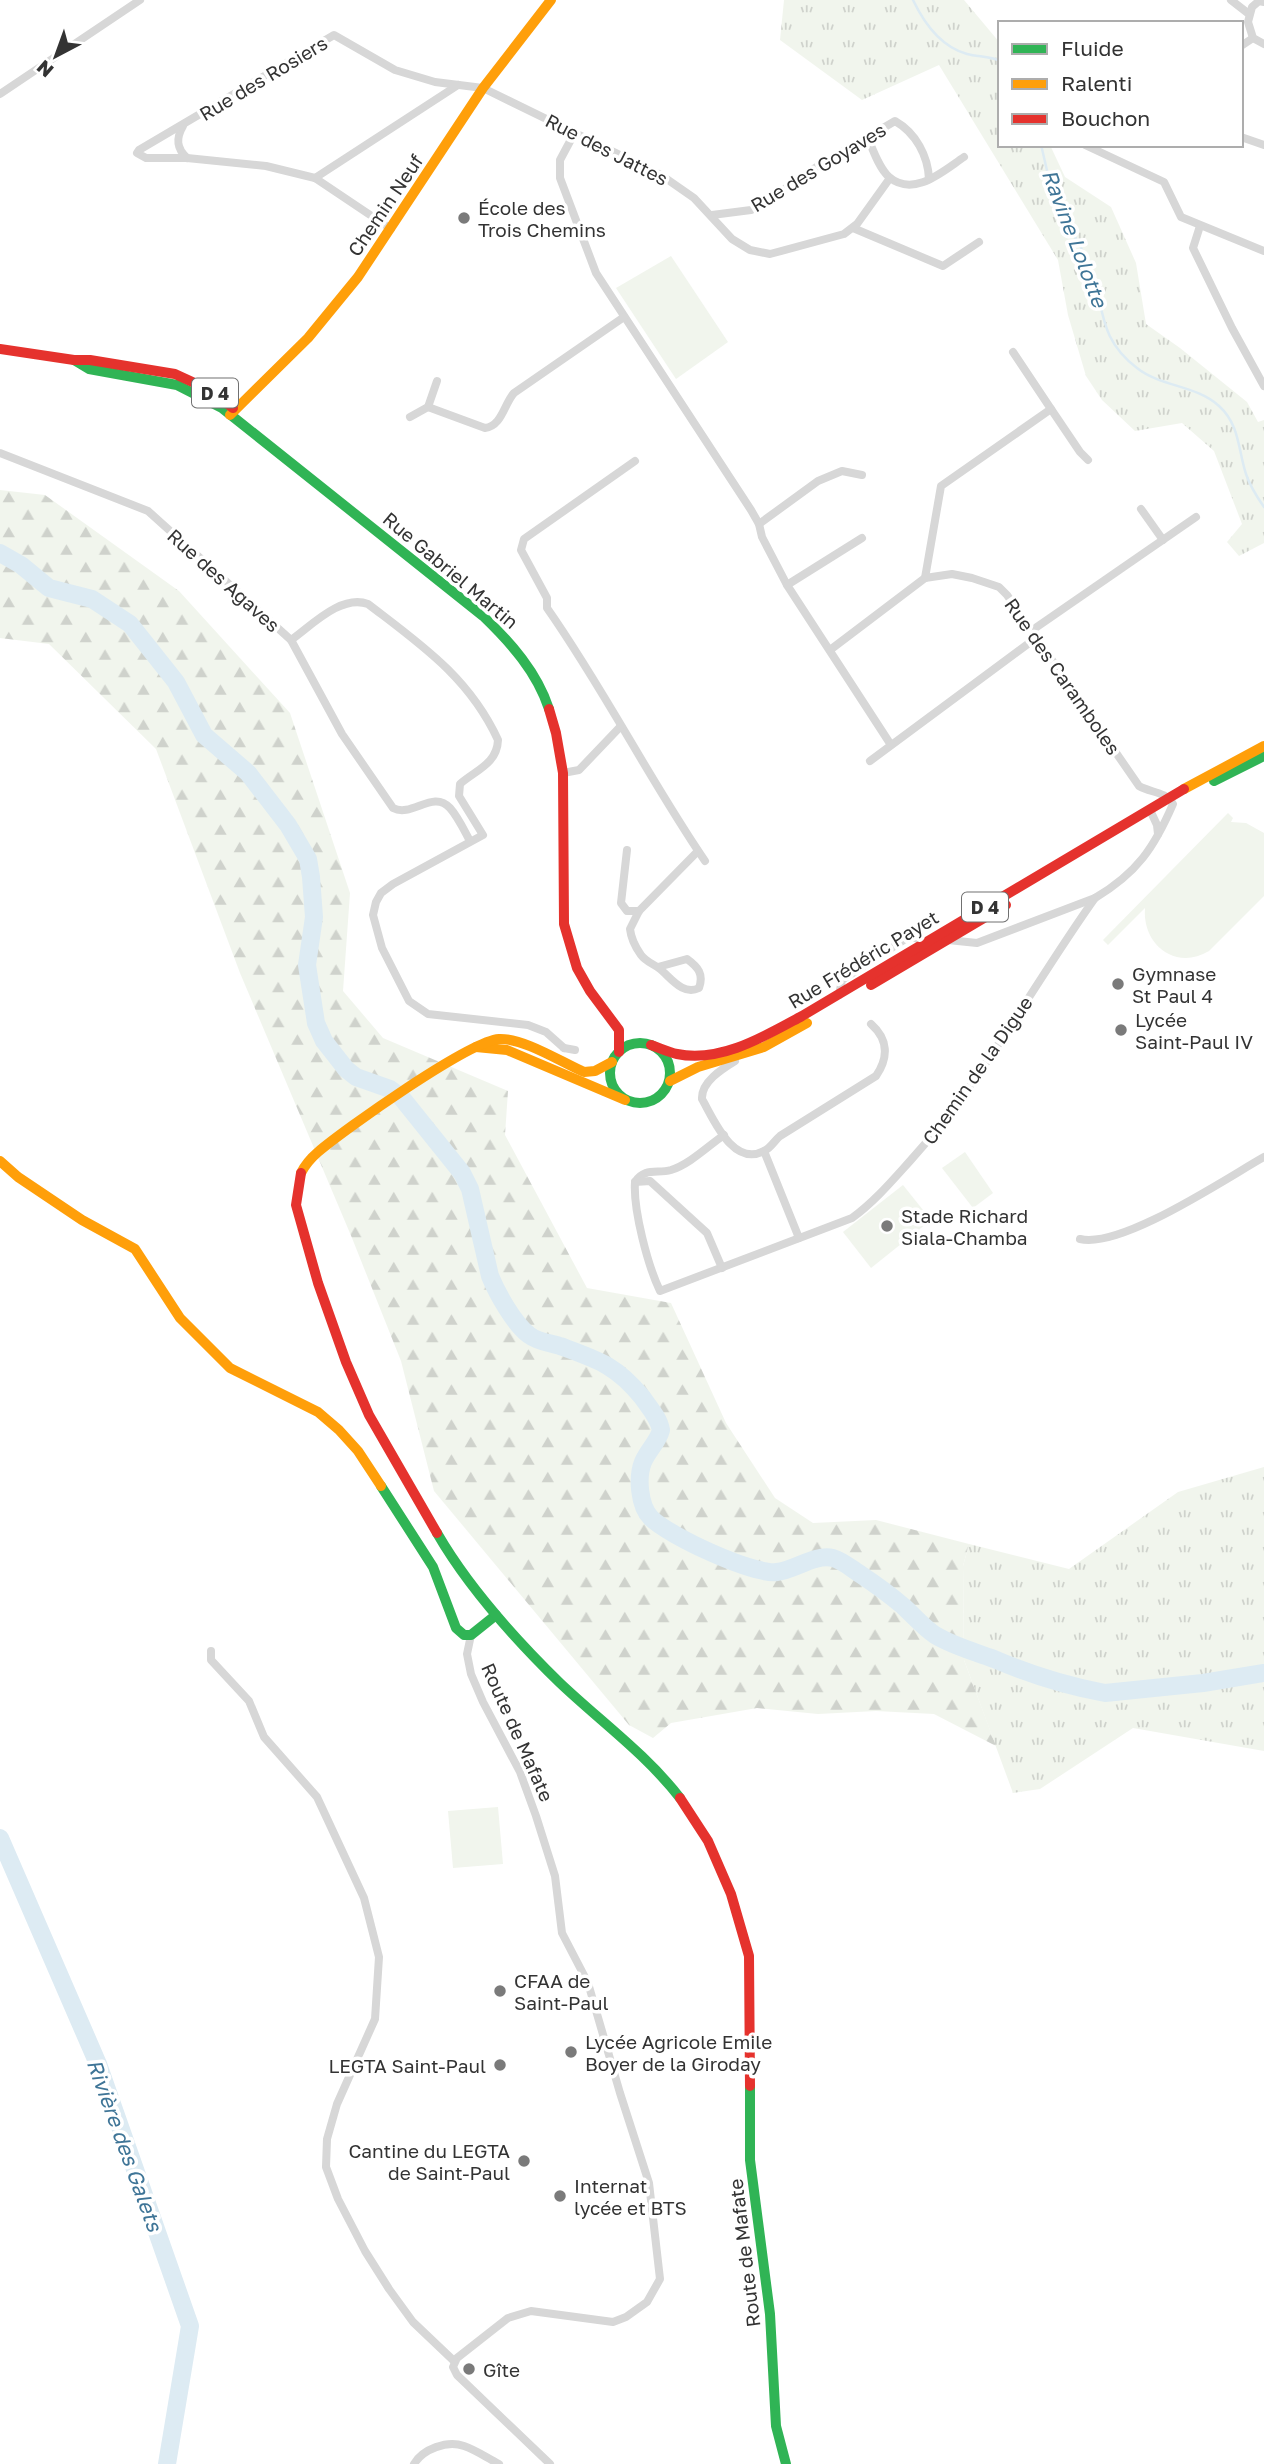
<svg xmlns="http://www.w3.org/2000/svg" width="1264" height="2464" viewBox="0 0 1264 2464" font-family="'Golos Text',sans-serif">
  <defs>
    <pattern id="grass-tufts" width="24" height="20" patternUnits="userSpaceOnUse" patternTransform="scale(1.75)"><rect width="24" height="20" fill="#f1f5ed"/><path d="M3 7l-1-3M5 7V3M7 7l1-3M15 17l-1-3M17 17v-4M19 17l1-3" fill="none" stroke="#cfd2cc"/></pattern>
    <pattern id="forest-firs" width="22" height="20" patternUnits="userSpaceOnUse" patternTransform="scale(1.75)"><rect width="22" height="20" fill="#f1f5ed"/><path d="M5 1l3.5 6h-7zM16 11l3.5 6h-7z" fill="#cfd2cc"/></pattern>
  </defs>
  <rect width="100%" height="100%" fill="#fff"/>
  <g fill="url(#grass-tufts)">
    <path d="M784 0H964L1000 43V145H1050L1065 177 1111 207 1136 263 1146 324 1180 348 1247 402 1258 422 1264 420V543L1239 556 1227 542 1242 524 1214 451 1182 423 1135 431 1102 400 1086 376 1068 315 1058 260 939 65 862 100 780 40Z"/>
    <path d="M1264 1467V1751L1133 1728 1040 1789 1013 1793 964 1660 963 1566 969 1544 1069 1569 1178 1492Z"/>
  </g>
  <path fill="url(#forest-firs)" d="M0 490 45 495 179 591 290 713 350 893 343 991 383 1038 508 1091 505 1135 587 1288 671 1303 726 1423 775 1498 813 1523 876 1520 969 1544 963 1566 964 1660 996 1746 934 1714 876 1711 818 1714 757 1708 671 1723 653 1738 629 1725 434 1491 401 1361 352 1238 240 973 156 749 49 644 0 638Z"/>
  <g fill="#f1f5ed">
    <path d="M671 256 728 342 676 379 616 288Z"/>
    <path d="M1228 813 1233 818 1231 822 1246 823 1264 833V896L1209 951C1176 971 1142 945 1145 908L1108 945 1103 940Z"/>
    <path d="M965 1152 993 1193 973 1208 942 1168Z"/>
    <path d="M903 1185 931 1220 871 1268 843 1232Z"/>
    <path d="M498 1807 503 1864 453 1868 448 1811Z"/>
  </g>
  <g fill="none" stroke-linecap="round" stroke-linejoin="round">
    <g stroke="#ddebf3" stroke-width="2.5">
      <path d="M913 0C924 23 941 47 967 54 978 57 990 56 1000 61"/>
      <path d="M1041 145C1046 164 1049 184 1056 202 1066 225 1082 245 1091 269 1105 310 1098 338 1137 368 1161 387 1196 385 1219 406 1240 425 1238 450 1246 474 1250 486 1257 497 1264 507"/>
    </g>
    <g stroke="#ddebf3" stroke-width="18">
      <path d="M0 553 21 565 49 588 92 599 130 624 176 682 204 735 248 773 288 825 308 859 311 877 314 917 307 965 316 1023 324 1041 346 1069 356 1077 390 1089 401 1097 462 1173 470 1189 490 1276C497 1293 514 1324 529 1335 538 1342 550 1343 560 1346 598 1360 616 1365 642 1397 649 1407 659 1418 661 1430 658 1442 648 1450 643 1462 637 1477 639 1506 651 1518 669 1536 753 1575 777 1572 795 1570 814 1554 833 1558 843 1561 852 1569 860 1574 875 1584 890 1595 903 1606 914 1616 923 1627 935 1635 953 1646 973 1651 994 1659 1029 1674 1067 1686 1105 1693L1203 1683 1264 1673"/>
      <path d="M0 1838 98 2064 190 2326 167 2464"/>
    </g>
    <g stroke="#d7d7d7" stroke-width="8">
      <path d="M1231 0 1249 14"/>
      <path d="M1264 2 1259 1 1252 7 1248 22 1253 38 1264 44"/>
      <path d="M1241 46 1253 38"/>
      <path d="M0 94 140 0"/>
      <path d="M183 126C176 138 176 148 187 158"/>
      <path d="M575 132 560 160V178L596 273 751 510 759 524 762 537 787 585 891 745"/>
      <path d="M1241 137 1264 145"/>
      <path d="M868 138C873 150 879 168 889 177 914 198 943 171 964 157"/>
      <path d="M1085 145 1164 182 1181 217 1264 251"/>
      <path d="M315 178 458 85"/>
      <path d="M712 215 751 210 761 206 810 171 895 121C916 133 928 156 929 179"/>
      <path d="M1200 226 1193 248 1232 328 1264 386"/>
      <path d="M853 228 943 266 979 242"/>
      <path d="M391 229 315 178 266 166 187 158H146L137 153 139 150 334 35 395 70 435 82 483 88 661 175 694 198 732 239 750 250 770 254 844 234 857 224 890 178"/>
      <path d="M428 407 485 428C502 426 504 404 514 393L624 317"/>
      <path d="M1051 409 1080 452 1088 460"/>
      <path d="M410 417 428 407 437 381"/>
      <path d="M0 453 148 511 291 640 342 734 393 808C412 818 433 789 450 808 458 817 464 830 470 841"/>
      <path d="M635 461 524 539 521 550 547 598V608C604 689 649 779 705 861"/>
      <path d="M1141 509 1163 540"/>
      <path d="M759 524 818 481 842 471 862 475"/>
      <path d="M925 578 941 486 1051 409 1013 352"/>
      <path d="M787 585 862 538"/>
      <path d="M1031 631 1196 517"/>
      <path d="M291 640C311 626 341 594 368 604 420 644 469 677 498 740 497 764 476 770 460 784L459 796 483 835 393 884 381 893 376 902 373 915 382 948 409 1001 428 1014 528 1025 546 1032 564 1048"/>
      <path d="M830 650 925 578 952 574 972 578 999 587 1007 595 1139 786C1151 793 1165 791 1173 804 1154 848 1137 873 1095 898L977 943 948 940"/>
      <path d="M870 761 1036 638"/>
      <path d="M563 773 579 770 620 727"/>
      <path d="M1150 810 1157 825 1158 834"/>
      <path d="M627 850 621 903 627 911H639"/>
      <path d="M658 967 687 959C698 967 704 974 699 988 683 996 671 978 660 969 654 964 646 962 641 955 636 948 631 938 630 929L639 911 698 851"/>
      <path d="M839 995 842 980 907 938 913 937 925 942"/>
      <path d="M564 1048 575 1050"/>
      <path d="M735 1061C722 1069 701 1082 702 1099 714 1120 733 1167 764 1151 771 1148 774 1141 780 1136L876 1076C889 1057 888 1039 871 1024"/>
      <path d="M724 1135C708 1146 690 1164 671 1170 657 1174 645 1167 635 1182 633 1210 648 1266 660 1291L852 1218C874 1202 891 1182 910 1161 982 1082 1033 985 1095 898"/>
      <path d="M764 1151 799 1238"/>
      <path d="M635 1182 650 1181 707 1233 722 1268"/>
      <path d="M1080 1239C1121 1249 1225 1179 1264 1157"/>
      <path d="M471 1635 467 1654 471 1674 483 1702 520 1772 536 1816 555 1876 562 1933 588 1983 620 2093 649 2183 660 2279 647 2302 626 2317 613 2322 531 2311 508 2318 457 2358 453 2367 457 2375 550 2464"/>
      <path d="M211 1651V1660L249 1701 264 1737 317 1797 364 1898 379 1957 375 2019 337 2104 327 2139 326 2167 338 2199 365 2251 389 2289 413 2322 454 2361"/>
      <path d="M414 2464C423 2449 447 2440 464 2446 476 2450 487 2458 499 2464"/>
    </g>
    <g stroke="#30b455" stroke-width="10">
      <path d="M74 360 89 369 177 385 222 408 483 616C511 643 537 672 549 709"/>
      <path d="M1214 781 1264 756"/>
      <circle cx="640" cy="1073" r="30"/>
      <path d="M381 1486 433 1567 456 1628 464 1635H471L496 1615"/>
      <path d="M437 1533C467 1585 516 1640 560 1683 600 1721 646 1754 680 1798"/>
      <path d="M750 2086V2160L770 2314 776 2426 786 2464"/>
    </g>
    <g stroke="#ff9f0a" stroke-width="10">
      <path d="M230 415 308 338 358 277 483 88 551 0"/>
      <path d="M1184 789 1264 746"/>
      <path d="M476 1047 507 1050 625 1100"/>
      <path d="M670 1081 698 1067 764 1047 807 1023"/>
      <path d="M0 1161 18 1177 82 1220 135 1249 180 1318 230 1368 318 1412 339 1430 358 1451 381 1486"/>
      <path d="M301 1173C305 1165 311 1158 318 1152 345 1129 469 1041 499 1039 524 1038 561 1062 584 1072L595 1071 612 1062"/>
    </g>
    <g stroke="#e5322d" stroke-width="10">
      <path d="M0 349 74 360H90L175 374 212 391 233 408"/>
      <path d="M549 709 556 733 563 773 564 924 577 968 590 991 619 1030V1052"/>
      <path d="M871 985 1006 905"/>
      <path d="M651 1045C660 1048 668 1052 677 1054 721 1063 765 1036 802 1016L1184 789"/>
      <path d="M301 1173 296 1205 318 1283 346 1362 369 1415 437 1533"/>
      <path d="M680 1798 708 1841 731 1894 749 1956 750 2086"/>
    </g>
  </g>
  <g fill="#7a7a7a" stroke="#fff" stroke-width="2.5">
    <circle cx="464" cy="218" r="7"/>
    <circle cx="1118" cy="984" r="7"/>
    <circle cx="1121" cy="1030" r="7"/>
    <circle cx="887" cy="1226" r="7"/>
    <circle cx="500" cy="1991" r="7"/>
    <circle cx="571" cy="2052" r="7"/>
    <circle cx="500" cy="2065" r="7"/>
    <circle cx="524" cy="2161" r="7"/>
    <circle cx="560" cy="2196" r="7"/>
    <circle cx="469" cy="2369" r="7"/>
  </g>
  <g text-anchor="middle" dominant-baseline="central" stroke-width="7" stroke-linejoin="round" paint-order="stroke">
    <g fill="#fff" stroke="#707070" stroke-width="2">
      <rect x="192" y="378.5" width="46" height="29" rx="5"/>
      <rect x="962" y="892.5" width="46" height="29" rx="5"/>
    </g>
    <g font-size="18" font-weight="bold" fill="#333">
      <text x="215" y="393">D 4</text>
      <text x="985" y="907">D 4</text>
    </g>
    <g font-size="19" fill="#333" stroke="#fff">
      <text transform="translate(263 78) rotate(-31)">Rue des Rosiers</text>
      <text transform="translate(607 149) rotate(27)">Rue des Jattes</text>
      <text transform="translate(818 167) rotate(-31)">Rue des Goyaves</text>
      <text transform="translate(385 205) rotate(-56)">Chemin Neuf</text>
      <text transform="translate(451 570) rotate(40)">Rue Gabriel Martin</text>
      <text transform="translate(224 580) rotate(42)">Rue des Agaves</text>
      <text transform="translate(1063 676) rotate(55)">Rue des Caramboles</text>
      <text transform="translate(863 959) rotate(-31)">Rue Frédéric Payet</text>
      <text transform="translate(977 1070) rotate(-55)">Chemin de la Digue</text>
      <text transform="translate(518 1732) rotate(66)">Route de Mafate</text>
      <text transform="translate(744 2253) rotate(-97)">Route de Mafate</text>
    </g>
    <g font-size="19" fill="#333" stroke="#fff" text-anchor="start">
      <text x="478" y="207">École des<tspan x="478" dy="22">Trois Chemins</tspan></text>
      <text x="1132" y="973">Gymnase<tspan x="1132" dy="22">St Paul 4</tspan></text>
      <text x="1135" y="1019">Lycée<tspan x="1135" dy="22">Saint-Paul IV</tspan></text>
      <text x="901" y="1215">Stade Richard<tspan x="901" dy="22">Siala-Chamba</tspan></text>
      <text x="514" y="1980">CFAA de<tspan x="514" dy="22">Saint-Paul</tspan></text>
      <text x="585" y="2041">Lycée Agricole Emile<tspan x="585" dy="22">Boyer de la Giroday</tspan></text>
      <text x="486" y="2065" text-anchor="end">LEGTA Saint-Paul</text>
      <text x="510" y="2150" text-anchor="end">Cantine du LEGTA<tspan x="510" dy="22">de Saint-Paul</tspan></text>
      <text x="574" y="2185">Internat<tspan x="574" dy="22">lycée et BTS</tspan></text>
      <text x="483" y="2369">Gîte</text>
    </g>
    <g font-size="21" font-style="italic" fill="#3f7597" stroke="#fff">
      <text transform="translate(1075 238) rotate(69)">Ravine Lolotte</text>
      <text transform="translate(125 2145) rotate(70)">Rivière des Galets</text>
    </g>
  </g>
  <rect x="998" y="21" width="245" height="126" fill="#ffffff" stroke="#adadad" stroke-width="2"/>
  <rect x="1012" y="44" width="35" height="10" fill="#30b455" stroke="#adadad" stroke-width="2"/>
  <text x="1061" y="56" font-size="21" fill="#333333">Fluide</text>
  <rect x="1012" y="79" width="35" height="10" fill="#ff9f0a" stroke="#adadad" stroke-width="2"/>
  <text x="1061" y="91" font-size="21" fill="#333333">Ralenti</text>
  <rect x="1012" y="114" width="35" height="10" fill="#e5322d" stroke="#adadad" stroke-width="2"/>
  <text x="1061" y="126" font-size="21" fill="#333333">Bouchon</text>
  <g transform="translate(56 56) rotate(221)" stroke="#ffffff" stroke-width="5" paint-order="stroke">
  <path d="M0-5L12 26L0 18L-12 26Z" fill="#333333"/>
  <text y="-10" font-size="19" font-weight="bold" text-anchor="middle" fill="#333333">N</text>
  </g>
</svg>
